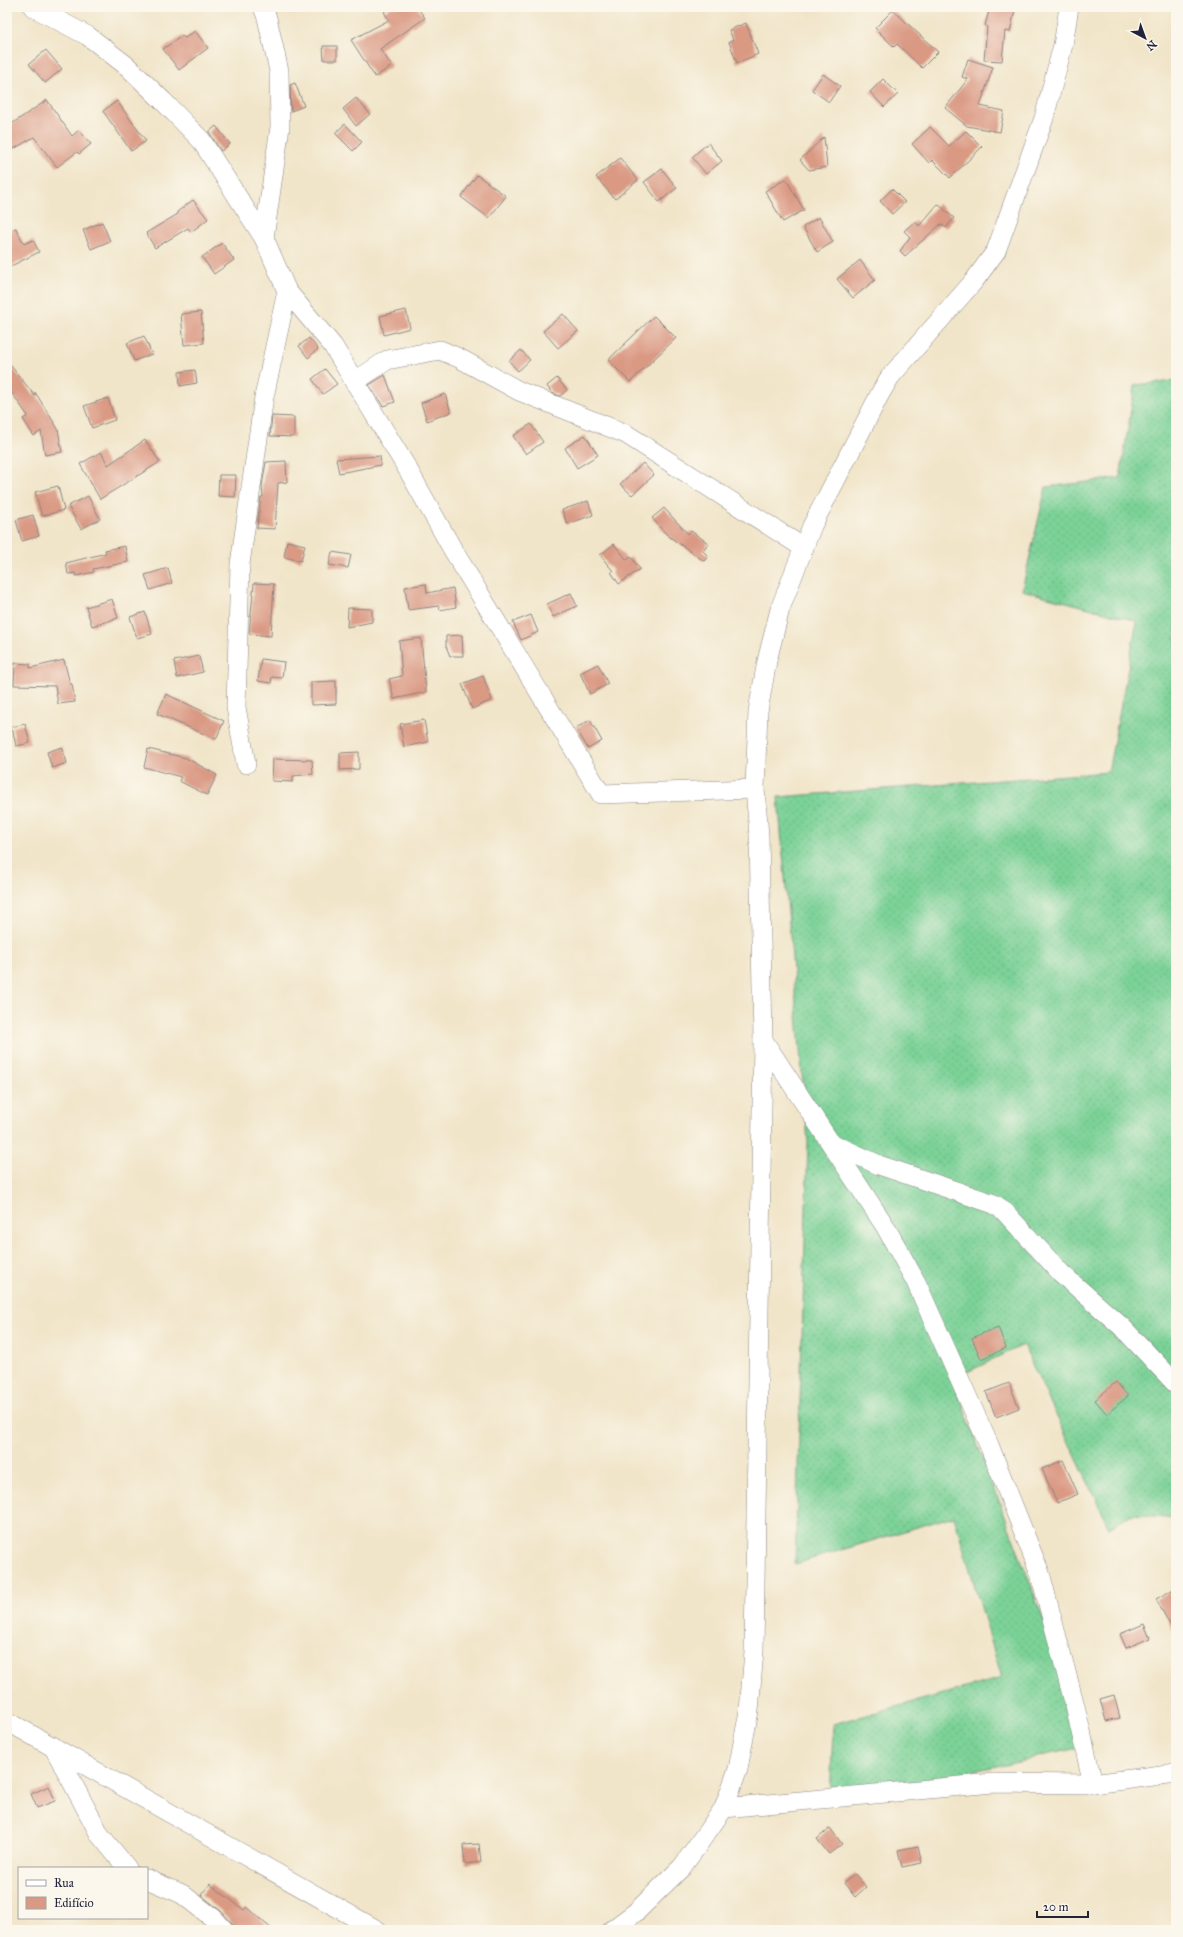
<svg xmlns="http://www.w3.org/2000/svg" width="1183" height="1937" viewBox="0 0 1183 1937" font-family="'IM FELL Great Primer',serif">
  <defs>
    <pattern id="grass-dots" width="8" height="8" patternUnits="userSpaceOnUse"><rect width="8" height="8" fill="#7bd297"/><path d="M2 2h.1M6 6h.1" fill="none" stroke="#6ab483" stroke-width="1.8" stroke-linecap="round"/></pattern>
  </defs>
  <rect width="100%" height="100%" fill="#fbf7ec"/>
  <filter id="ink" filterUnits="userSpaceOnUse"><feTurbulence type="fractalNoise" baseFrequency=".025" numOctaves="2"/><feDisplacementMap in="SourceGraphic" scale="8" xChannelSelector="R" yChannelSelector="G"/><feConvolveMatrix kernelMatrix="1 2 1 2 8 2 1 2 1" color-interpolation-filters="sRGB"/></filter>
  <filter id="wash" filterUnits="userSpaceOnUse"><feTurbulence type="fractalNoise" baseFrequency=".012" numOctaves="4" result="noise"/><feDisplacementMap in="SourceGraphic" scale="16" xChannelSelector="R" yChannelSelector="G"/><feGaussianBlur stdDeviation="0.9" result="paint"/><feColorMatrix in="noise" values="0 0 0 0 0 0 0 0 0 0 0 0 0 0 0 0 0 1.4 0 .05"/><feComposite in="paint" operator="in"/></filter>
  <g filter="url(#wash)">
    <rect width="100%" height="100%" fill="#f1e5c9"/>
    <path fill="url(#grass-dots)" stroke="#4e7a69" d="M1176 381V1518L1132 1514 1109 1527 1023 1345 953 1379 1091 1745 830 1803 833 1724 1002 1678 954 1516 795 1564 808 1142 778 797 1108 772 1137 621 1022 590 1046 487 1120 478 1135 385Z"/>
    <g id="blocks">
      <g fill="#da9983">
        <path d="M391 7H417L425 18 380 49 392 66 375 77 351 40 389 20 384 12Z"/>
        <path d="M990 7H1005L1015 10 1010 32 1005 31 1002 61 984 60 987 27 985 26Z"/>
        <path d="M893 10 938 52 922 68 897 44 894 47 875 28Z"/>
        <path d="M746 23 758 54 737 63 729 42 733 40 729 30Z"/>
        <path d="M195 31 208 48 179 70 163 49 182 36 185 38Z"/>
        <path d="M323 46H337V60H324Z"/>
        <path d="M46 50 62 69 45 83 29 64Z"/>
        <path d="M968 59 993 67 980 106 1004 111 1000 132 967 126 945 108 968 79 962 77Z"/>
        <path d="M823 74 840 86 829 102 812 90Z"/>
        <path d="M883 79 898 94 884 107 870 92Z"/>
        <path d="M295 83 304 106 291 111 290 85Z"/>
        <path d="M356 98 370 114 356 126 343 109Z"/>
        <path d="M47 100 72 136 79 130 91 144 79 154 77 152 57 167 34 137 7 153V127Z"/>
        <path d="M117 101 146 141 131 151 103 111Z"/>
        <path d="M345 124 362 142 353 151 335 133Z"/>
        <path d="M216 126 230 144 221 151 209 132Z"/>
        <path d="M930 127 949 146 966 131 982 147 950 178 932 160 929 163 912 144Z"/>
        <path d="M824 137 827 167 809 170 800 160Z"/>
        <path d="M708 143 722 161 706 174 692 157Z"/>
        <path d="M620 158 638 180 615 199 596 177Z"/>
        <path d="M662 169 677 188 659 202 644 182Z"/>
        <path d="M477 175 506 196 489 218 461 197Z"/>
        <path d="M786 179 804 210 783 222 765 191Z"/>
        <path d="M892 189 905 202 892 214 880 201Z"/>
        <path d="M193 200 208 219 191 232 188 228 155 248 146 233 178 214 177 212Z"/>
        <path d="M938 204 954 218 946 228 941 224 905 256 900 251 910 237 904 231 915 221 919 226Z"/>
        <path d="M819 217 833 242 817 252 803 227Z"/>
        <path d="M102 222 110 241 91 249 83 230Z"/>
        <path d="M16 228 24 244 33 240 39 252 7 268V232Z"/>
        <path d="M222 243 234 260 214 274 202 257Z"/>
        <path d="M860 260 875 280 853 298 837 279Z"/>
        <path d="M406 310 410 328 384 335 380 316Z"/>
        <path d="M201 312 204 343 184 345 181 314Z"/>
        <path d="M563 314 578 331 558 348 543 331Z"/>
        <path d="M654 316 676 338 630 382 608 360Z"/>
        <path d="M144 336 152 354 134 361 127 343Z"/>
        <path d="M309 338 318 349 308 358 299 346Z"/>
        <path d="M521 350 530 360 518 371 509 361Z"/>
        <path d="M7 361 35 396V392L58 429 62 452 45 455 41 431 34 436 23 419 28 416 7 386Z"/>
        <path d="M325 369 337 384 323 394 312 379Z"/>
        <path d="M195 370 197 383 180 386 179 372Z"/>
        <path d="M385 375 395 402 383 406 369 385Z"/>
        <path d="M557 378 567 390 560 396 552 393 547 386Z"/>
        <path d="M445 394 451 412 427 421 421 403Z"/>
        <path d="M108 398 115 420 92 428 84 406Z"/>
        <path d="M272 416 294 417V437L270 436Z"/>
        <path d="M531 424 543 442 526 454 513 436Z"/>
        <path d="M585 435 598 455 577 468 565 448Z"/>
        <path d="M145 440 160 462 100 499 80 464 101 452 108 465Z"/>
        <path d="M380 456 381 465 339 473 336 459Z"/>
        <path d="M286 461 287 482 278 483 275 529 257 528 261 497H263L262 486 266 462Z"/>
        <path d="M643 463 654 475 632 495 620 484Z"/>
        <path d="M219 475H236L235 497 218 496Z"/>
        <path d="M58 486 64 510 42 516 35 492Z"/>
        <path d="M88 496 100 519 81 529 68 506Z"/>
        <path d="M588 501 593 515 567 524 562 510Z"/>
        <path d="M664 508 688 534 691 531 708 543 703 551 708 556 704 561 667 535 652 518Z"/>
        <path d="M33 515 39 536 22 541 16 520Z"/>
        <path d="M287 541 305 545 301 561 284 557Z"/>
        <path d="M614 544 627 560 631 557 640 569 619 584 611 572 613 571 600 555Z"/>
        <path d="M125 546 128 562 93 569 94 572 76 576 75 573 68 574 66 563 106 553 105 550Z"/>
        <path d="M332 552 351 555 348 568 329 565Z"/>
        <path d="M168 568 172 583 150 590 145 575Z"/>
        <path d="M254 583 274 584 271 636 249 634Z"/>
        <path d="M426 584 427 593 453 588 456 607 440 610 439 606 408 610 405 587Z"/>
        <path d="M571 593 577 606 553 617 547 604Z"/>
        <path d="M112 599 118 618 92 626 86 607Z"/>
        <path d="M348 608 372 609V622L347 627Z"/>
        <path d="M145 612 152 634 137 638 130 617Z"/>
        <path d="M531 615 538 632 521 640 513 622Z"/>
        <path d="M462 635 463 656H450L446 646V636Z"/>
        <path d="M421 638 426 692 394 699 389 679 402 676 399 641Z"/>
        <path d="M199 656 203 672 177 678 174 661Z"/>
        <path d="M261 659 284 662 282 678 272 677 271 683 258 681Z"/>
        <path d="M64 660 70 684H72L75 702 58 704 55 686 14 685 15 663 30 664V668Z"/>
        <path d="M598 664 608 684 590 694 580 673Z"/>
        <path d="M483 676 492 700 472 709 462 684Z"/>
        <path d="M336 681V704L311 705V682Z"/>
        <path d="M166 694 224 721 216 739 157 714Z"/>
        <path d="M424 720 428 742 404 747 400 724Z"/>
        <path d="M590 720 602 741 588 749 576 728Z"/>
        <path d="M25 724 30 743 16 746 12 727Z"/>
        <path d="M62 747 67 763 52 768 47 752Z"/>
        <path d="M148 749 186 758 217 775 207 795 179 781 181 777 144 767Z"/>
        <path d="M359 752V769L340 770V753Z"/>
        <path d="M273 759 312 760 313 774 293 776V782L272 781Z"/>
        <path d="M998 1327 1006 1348 981 1359 972 1338Z"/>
        <path d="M1116 1382 1128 1396 1107 1414 1095 1400Z"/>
        <path d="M1009 1383 1019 1408 996 1417 986 1392Z"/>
        <path d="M1063 1460 1078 1494 1057 1503 1042 1469Z"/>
        <path d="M1176 1588V1636L1156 1599Z"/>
        <path d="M1144 1624 1150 1638 1126 1648 1120 1634Z"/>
        <path d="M1114 1695 1120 1718 1106 1721 1100 1699Z"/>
        <path d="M49 1786 55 1801 37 1808 31 1794Z"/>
        <path d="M830 1828 842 1844 829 1854 817 1839Z"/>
        <path d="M479 1844 481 1862 465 1864 463 1845Z"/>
        <path d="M918 1846 922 1863 902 1867 898 1850Z"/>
        <path d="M855 1874 866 1887 855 1897 844 1883Z"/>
        <path d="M210 1884 244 1910 246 1907 273 1930H235L232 1923 221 1911 201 1895Z"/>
      </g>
    </g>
  </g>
  <g filter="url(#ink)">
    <use href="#blocks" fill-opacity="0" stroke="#8a8482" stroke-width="1"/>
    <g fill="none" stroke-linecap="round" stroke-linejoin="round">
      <defs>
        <g id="minor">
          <path d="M33 7 88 36 127 66 163 101 201 140 264 238"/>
          <path d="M287 291 333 346 407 468 453 550 601 794 755 789"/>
          <path d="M354 382 387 360 440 350 459 358 519 391 626 434 804 548"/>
          <path d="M246 764 236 707 240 564 264 397 287 291 264 238 280 127 279 71 267 18 263 7"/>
          <path d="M763 1040 885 1226 916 1282 989 1445 1040 1573 1075 1706 1093 1784"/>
          <path d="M833 1144 879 1165 994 1204 1003 1210 1061 1273 1122 1327 1176 1384"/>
          <path d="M7 1721 377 1930"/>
          <path d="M53 1746 100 1835 127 1868"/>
          <path d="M724 1808 993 1783 1093 1784 1176 1773"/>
          <path d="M147 1879 182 1894 213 1918 224 1930"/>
          <path d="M612 1930 636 1912 682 1867 724 1808 738 1769 749 1711 754 1651 763 1040 759 835 755 789 758 711 767 661 780 609 812 526 881 392 890 377 974 281 996 251 1044 118 1063 45 1069 7"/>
        </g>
      </defs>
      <use href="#minor" stroke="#8a8482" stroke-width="20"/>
      <use href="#minor" stroke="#fff" stroke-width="19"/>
    </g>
  </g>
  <rect width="1183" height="1937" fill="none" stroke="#fbf7ec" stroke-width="24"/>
  <rect x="18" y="1867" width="130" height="52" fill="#fbf7ec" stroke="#a4a2a5"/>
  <rect x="26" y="1880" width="20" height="6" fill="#ffffff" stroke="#a4a2a5"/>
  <text x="54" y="1887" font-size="12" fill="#22223b">Rua</text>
  <rect x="26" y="1897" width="20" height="12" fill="#da9983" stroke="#a4a2a5"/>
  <text x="54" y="1907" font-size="12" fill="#22223b">Edifício</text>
  <g transform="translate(1145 38) rotate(139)" stroke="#fbf7ec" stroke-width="3" paint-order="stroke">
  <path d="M0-3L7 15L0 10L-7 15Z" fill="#22223b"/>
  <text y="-6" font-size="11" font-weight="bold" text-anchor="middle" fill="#22223b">N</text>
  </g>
  <path d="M1037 1911v6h51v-6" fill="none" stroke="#22223b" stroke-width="2"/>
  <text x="1043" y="1911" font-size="12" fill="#22223b" stroke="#fbf7ec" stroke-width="3" paint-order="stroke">20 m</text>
</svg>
